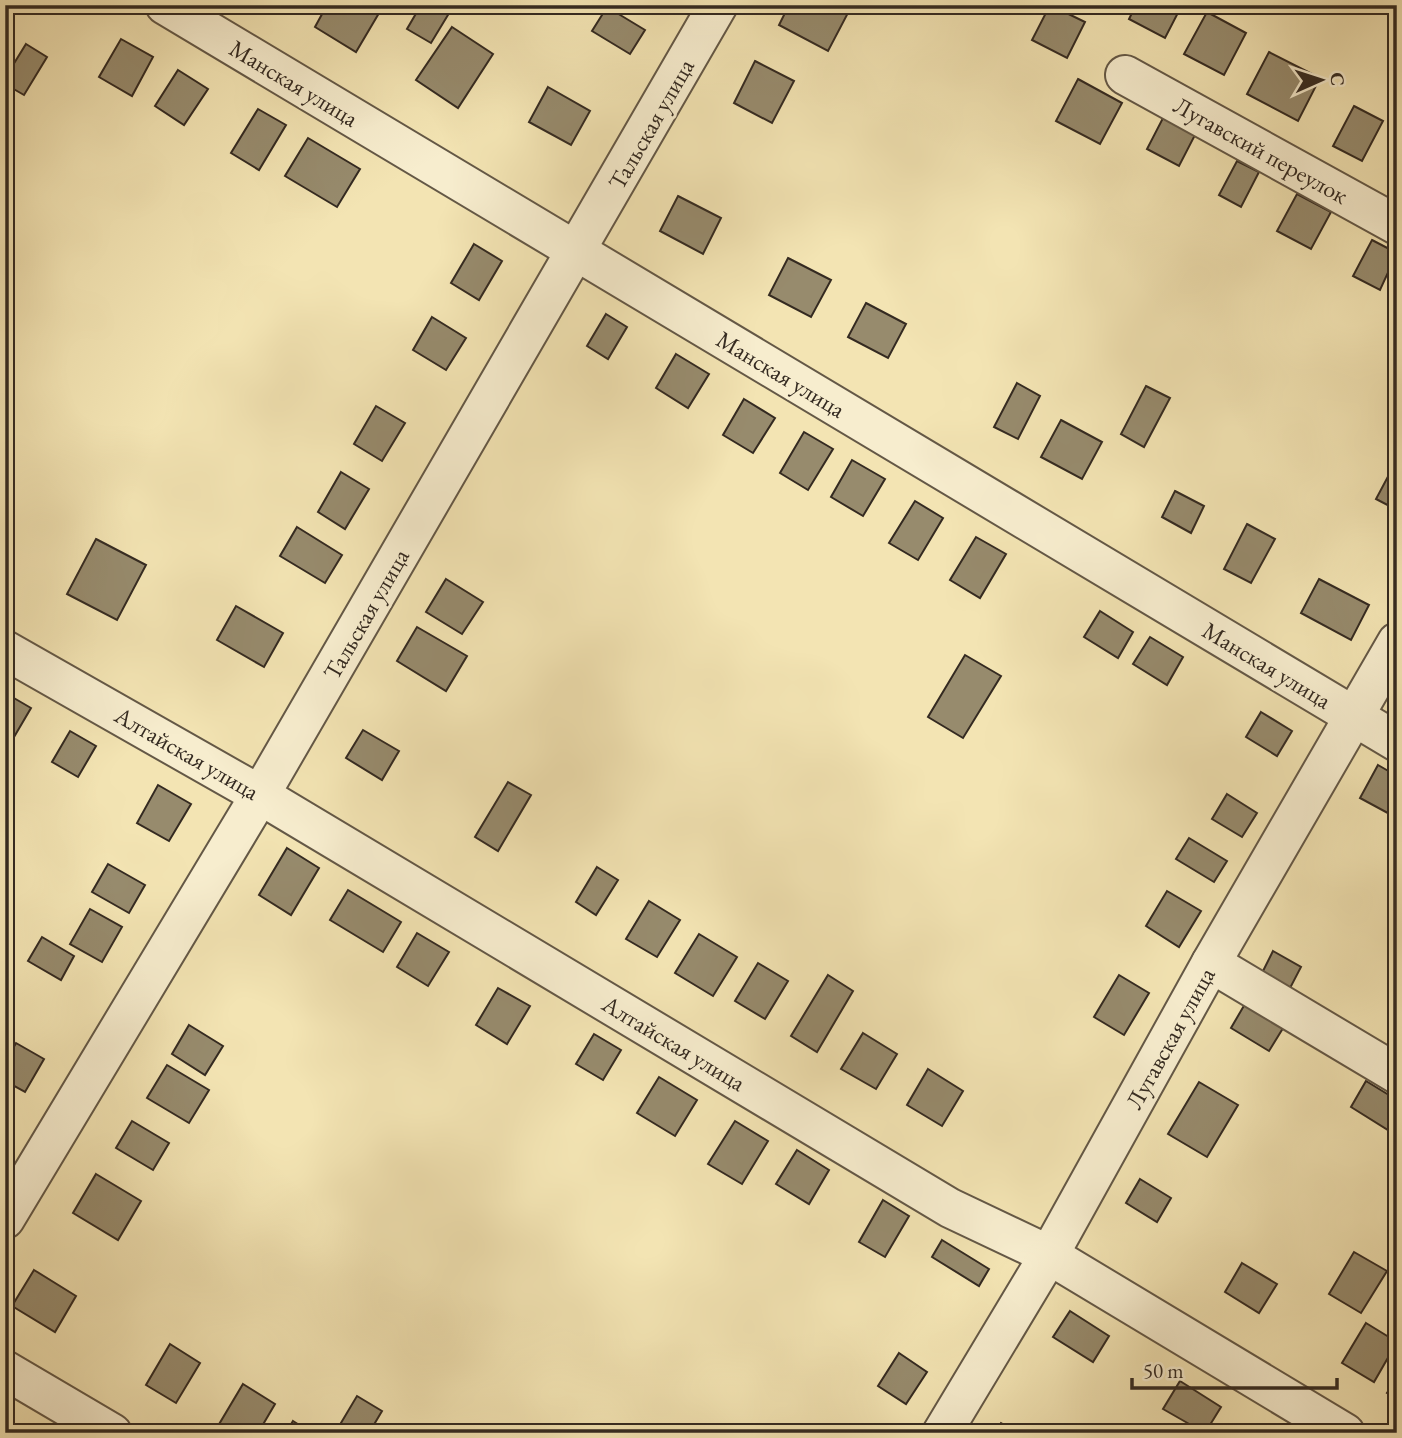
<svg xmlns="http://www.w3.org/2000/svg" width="1402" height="1438" viewBox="0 0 1402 1438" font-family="'EB Garamond',serif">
  <rect width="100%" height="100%" fill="#f3e4b3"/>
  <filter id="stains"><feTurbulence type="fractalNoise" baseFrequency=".00286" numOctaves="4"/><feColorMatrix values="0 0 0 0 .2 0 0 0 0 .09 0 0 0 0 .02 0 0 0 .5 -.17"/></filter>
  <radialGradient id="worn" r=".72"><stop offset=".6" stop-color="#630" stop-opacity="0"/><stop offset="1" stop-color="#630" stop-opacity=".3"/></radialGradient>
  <g fill="#978b6d" stroke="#342a21" stroke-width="2">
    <path d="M327 5H378L382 8 356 52 315 27Z"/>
    <path d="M421 5H454L431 43 407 29Z"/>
    <path d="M789 5H838L849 11 828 51 779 25Z"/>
    <path d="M1050 5 1085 22 1067 58 1032 40Z"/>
    <path d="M1136 5H1182L1165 38 1129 19Z"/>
    <path d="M607 7 645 30 630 54 592 31Z"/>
    <path d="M1207 12 1246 33 1224 75 1184 54Z"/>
    <path d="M452 27 493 54 458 108 416 80Z"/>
    <path d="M121 39 153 57 132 96 99 77Z"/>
    <path d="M26 44 47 57 24 95 5 84V78Z"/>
    <path d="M1269 52 1320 78 1298 121 1247 94Z"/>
    <path d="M755 61 794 81 772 123 734 103Z"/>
    <path d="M178 70 208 89 184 125 155 106Z"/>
    <path d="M1078 79 1122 103 1100 144 1056 121Z"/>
    <path d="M548 87 590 111 571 145 529 122Z"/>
    <path d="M1354 106 1383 121 1362 161 1333 146Z"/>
    <path d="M258 109 286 125 259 170 231 153Z"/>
    <path d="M1163 118 1195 135 1179 166 1147 149Z"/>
    <path d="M308 138 360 169 337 207 285 176Z"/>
    <path d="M1237 161 1259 172 1241 207 1219 195Z"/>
    <path d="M1297 194 1331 212 1311 249 1277 231Z"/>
    <path d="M678 196 721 218 703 254 660 231Z"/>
    <path d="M1372 240 1397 253 1380 290 1353 276Z"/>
    <path d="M474 244 502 261 479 300 451 283Z"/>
    <path d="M788 258 831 280 811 317 769 295Z"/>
    <path d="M866 303 906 324 888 358 848 337Z"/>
    <path d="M606 314 627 327 608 359 587 346Z"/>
    <path d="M432 317 466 338 446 370 413 350Z"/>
    <path d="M676 354 709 374 688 408 656 388Z"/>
    <path d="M1017 383 1040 396 1018 439 994 427Z"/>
    <path d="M1146 386 1170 398 1144 447 1121 434Z"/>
    <path d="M744 399 775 418 753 453 723 435Z"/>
    <path d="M376 406 405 423 382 461 354 444Z"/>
    <path d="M1061 420 1102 442 1082 479 1041 457Z"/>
    <path d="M804 432 833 449 808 490 780 473Z"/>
    <path d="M852 460 885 479 863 516 831 497Z"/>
    <path d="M1392 469 1397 471V510L1376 499Z"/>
    <path d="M341 472 369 489 345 529 318 512Z"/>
    <path d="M1175 491 1204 506 1191 533 1162 517Z"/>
    <path d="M915 501 943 518 918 560 889 543Z"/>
    <path d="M1247 524 1275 539 1251 583 1224 569Z"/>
    <path d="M297 527 342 555 325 583 280 556Z"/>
    <path d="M976 537 1006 554 980 598 950 580Z"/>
    <path d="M96 539 146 565 117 620 67 594Z"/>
    <path d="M446 579 483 602 462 634 426 612Z"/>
    <path d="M1319 579 1369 605 1351 640 1301 613Z"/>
    <path d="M236 606 283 633 264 667 217 640Z"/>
    <path d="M1100 611 1133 632 1118 658 1084 637Z"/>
    <path d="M417 627 467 656 446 691 397 661Z"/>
    <path d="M1150 637 1183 657 1167 685 1133 664Z"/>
    <path d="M965 655 1001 676 963 738 928 717Z"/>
    <path d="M7 694 31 708 7 749 5 748Z"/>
    <path d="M1261 712 1292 731 1277 756 1246 737Z"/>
    <path d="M363 730 399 751 382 780 346 758Z"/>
    <path d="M70 731 96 746 78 777 52 762Z"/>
    <path d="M1378 765 1397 776V818L1360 798Z"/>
    <path d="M508 782 531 795 498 851 475 837Z"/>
    <path d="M158 785 191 804 169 841 137 823Z"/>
    <path d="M1227 794 1257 813 1242 837 1212 819Z"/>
    <path d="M1189 838 1227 861 1214 882 1176 859Z"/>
    <path d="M287 848 319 868 291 915 259 895Z"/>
    <path d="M108 864 145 885 129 913 92 892Z"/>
    <path d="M597 867 618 880 596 915 576 902Z"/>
    <path d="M348 890 401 922 383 952 330 920Z"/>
    <path d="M1167 891 1201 911 1179 947 1146 926Z"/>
    <path d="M649 901 680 920 657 957 626 939Z"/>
    <path d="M90 909 122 927 102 962 70 944Z"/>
    <path d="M417 933 449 952 428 986 397 967Z"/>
    <path d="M699 934 737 957 713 996 675 973Z"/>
    <path d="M42 937 74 956 61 980 28 961Z"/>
    <path d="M1273 951 1301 967 1288 992 1260 977Z"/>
    <path d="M758 963 788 981 765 1019 735 1001Z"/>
    <path d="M828 975 853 991 817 1052 791 1036Z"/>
    <path d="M1119 975 1149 993 1124 1035 1094 1017Z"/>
    <path d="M498 988 530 1006 507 1044 476 1025Z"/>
    <path d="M1249 997 1288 1020 1269 1051 1231 1028Z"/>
    <path d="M189 1025 223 1046 205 1075 172 1054Z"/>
    <path d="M863 1033 897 1054 876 1089 841 1069Z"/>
    <path d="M594 1034 621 1050 603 1080 576 1064Z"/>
    <path d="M16 1043 44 1059 25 1092 5 1081V1063Z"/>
    <path d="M167 1065 209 1090 189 1123 147 1098Z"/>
    <path d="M928 1069 963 1091 942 1126 907 1105Z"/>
    <path d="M659 1077 697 1100 675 1136 637 1113Z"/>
    <path d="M1366 1081 1397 1100V1115L1388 1130 1351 1107Z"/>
    <path d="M1199 1082 1238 1105 1207 1157 1168 1134Z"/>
    <path d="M132 1121 169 1143 153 1170 116 1148Z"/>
    <path d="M735 1121 768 1141 742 1184 708 1164Z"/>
    <path d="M797 1150 829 1170 809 1204 776 1184Z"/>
    <path d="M96 1174 141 1201 118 1240 73 1213Z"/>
    <path d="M1140 1179 1171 1198 1157 1222 1126 1203Z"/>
    <path d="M883 1200 909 1216 885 1257 859 1242Z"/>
    <path d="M942 1240 989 1269 979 1286 932 1257Z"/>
    <path d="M1354 1252 1387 1271 1361 1313 1329 1294Z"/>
    <path d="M1242 1263 1277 1284 1259 1313 1225 1292Z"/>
    <path d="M34 1270 76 1296 55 1332 12 1306Z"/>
    <path d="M1070 1311 1109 1336 1093 1362 1053 1337Z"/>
    <path d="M1366 1323 1397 1342 1374 1382 1342 1363Z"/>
    <path d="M170 1344 200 1363 176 1403 146 1385Z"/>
    <path d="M899 1353 927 1372 906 1404 878 1386Z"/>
    <path d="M1397 1378V1399L1387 1393Z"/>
    <path d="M1180 1381 1221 1407 1205 1433 1163 1409Z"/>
    <path d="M243 1384 275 1404 258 1433H230L218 1426Z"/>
    <path d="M357 1396 382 1411 369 1433H335Z"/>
    <path d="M293 1421 312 1433H286Z"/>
    <path d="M1001 1423 1019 1433H995Z"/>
  </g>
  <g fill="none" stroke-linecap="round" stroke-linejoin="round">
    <defs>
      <g id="minor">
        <path d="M165 5 1397 742"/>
        <path d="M1125 75 1397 225"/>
        <path d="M5 650 260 795 950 1208 1049 1255 1345 1433"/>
        <path d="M1211 963 1397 1074"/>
        <path d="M5 1219 260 795 718 5"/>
        <path d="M5 1370 112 1433"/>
        <path d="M942 1433 1049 1255 1211 963 1397 642"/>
      </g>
    </defs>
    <use href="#minor" stroke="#645846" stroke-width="42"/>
    <use href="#minor" stroke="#f7edce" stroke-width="38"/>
  </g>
  <g text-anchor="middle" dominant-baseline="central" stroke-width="6" stroke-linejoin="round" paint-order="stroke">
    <g font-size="24" fill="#342a21" stroke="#f7edce">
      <text transform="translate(294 83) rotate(31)">Манская улица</text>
      <text transform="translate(651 124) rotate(-60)">Тальская улица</text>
      <text transform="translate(1261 150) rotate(29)">Лугавский переулок</text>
      <text transform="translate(781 374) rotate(31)">Манская улица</text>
      <text transform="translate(366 614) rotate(-60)">Тальская улица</text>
      <text transform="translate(1267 665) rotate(31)">Манская улица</text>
      <text transform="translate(187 753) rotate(30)">Алтайская улица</text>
      <text transform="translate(1170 1038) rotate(-61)">Лугавская улица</text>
      <text transform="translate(674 1043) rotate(31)">Алтайская улица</text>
    </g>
  </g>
  <rect width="1402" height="1438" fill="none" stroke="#f3e4b3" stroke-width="28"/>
  <rect x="7" y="7" width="1388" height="1424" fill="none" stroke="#342a21" stroke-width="3.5"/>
  <rect x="14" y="14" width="1374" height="1410" fill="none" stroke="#342a21" stroke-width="2"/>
  <g transform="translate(1321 80) rotate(87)" stroke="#f7edce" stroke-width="5" paint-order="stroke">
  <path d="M0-5L12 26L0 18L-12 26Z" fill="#342a21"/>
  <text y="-10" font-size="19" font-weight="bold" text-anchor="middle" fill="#342a21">С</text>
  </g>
  <path d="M1132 1378v10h205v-10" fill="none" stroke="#342a21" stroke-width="3.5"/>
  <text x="1143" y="1378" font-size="21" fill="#342a21" stroke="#f7edce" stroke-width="5" paint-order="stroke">50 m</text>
  <rect width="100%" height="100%" filter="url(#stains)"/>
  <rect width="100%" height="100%" fill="url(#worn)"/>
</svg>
